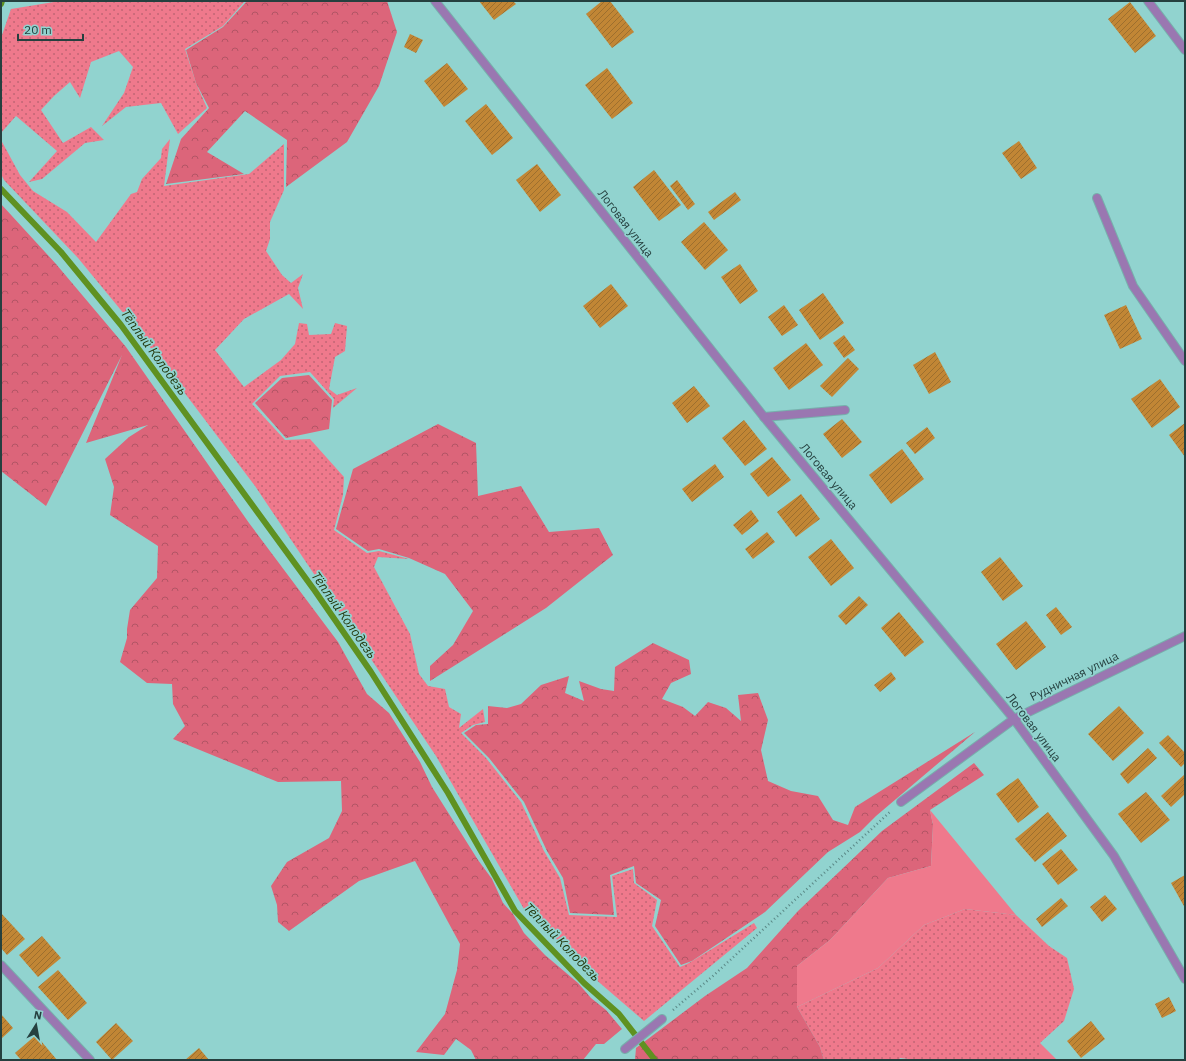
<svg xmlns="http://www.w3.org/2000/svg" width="1186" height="1061" viewBox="0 0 1186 1061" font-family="'IBM Plex Sans',sans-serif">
  <defs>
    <pattern id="grass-dots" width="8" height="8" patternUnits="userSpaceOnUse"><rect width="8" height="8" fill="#ef798c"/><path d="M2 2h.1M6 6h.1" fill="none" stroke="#c16574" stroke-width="1.8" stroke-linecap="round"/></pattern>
    <pattern id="forest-crowns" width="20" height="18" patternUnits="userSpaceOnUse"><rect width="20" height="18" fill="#dc657a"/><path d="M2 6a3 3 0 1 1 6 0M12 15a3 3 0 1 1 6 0" fill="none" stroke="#b25565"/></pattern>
    <pattern id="building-hatch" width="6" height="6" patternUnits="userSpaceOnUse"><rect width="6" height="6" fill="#c18635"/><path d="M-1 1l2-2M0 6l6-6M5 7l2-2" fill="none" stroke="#9d6f2e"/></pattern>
  </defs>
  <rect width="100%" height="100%" fill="#91d3cf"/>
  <g fill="url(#grass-dots)">
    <path d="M60 1H245L223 26 185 49 196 83 207 108 178 134 161 103 126 107 102 126 124 93 133 67 119 51 91 62 80 98 70 82 54 96 41 110 63 143 91 127 104 140 85 143 42 179 29 182 57 151 16 116 1 133V38L11 9Z"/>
    <path d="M170 139 164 186 249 174 284 144V190L270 222V239L266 251 282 275 291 283 303 274 298 288 303 309 289 294 244 319 215 350 244 387 281 360 295 344 299 323 307 324 309 335 331 334 335 323 347 326 345 351 335 357 329 389 337 395 357 388 333 408 334 399 310 372 280 376 252 404 285 440 310 439 344 477 343 495 334 530 367 553 379 551 409 559 378 557 374 567 410 634 419 674 428 686 445 689 449 707 461 714 459 728 483 709 485 722 473 725 461 733 486 758 521 802 544 851 560 878 569 915 617 917 612 876 633 869 634 883 657 900 652 926 680 967 689 963 754 923 757 928 644 1021 572 959 545 924 524 909 436 756 255 486 134 326 78 258 4 180 1 174V140L20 175 33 191 67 212 96 242 131 194 137 192 142 179 161 158 162 149Z"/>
    <path d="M965 909 1016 915 1049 946 1067 958 1074 989 1064 1021 1040 1043V1060H916L900 1058 899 1060H824L820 1047 797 1007 878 968 924 925Z"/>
  </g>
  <g fill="url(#forest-crowns)">
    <path d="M247 1H387L397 32 379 86 347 142 286 187 287 140 245 111 207 152 244 174 166 184 181 139 209 108 196 83 186 50 223 27Z"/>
    <path d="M1 204 56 264 126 347 249 523 338 642 367 694 389 713 420 762 432 787 478 860 492 879 503 903 513 914 524 933 545 955 578 983 591 998 606 1010 622 1029 604 1044H596L583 1060H476L471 1050 456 1039 444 1055 416 1052 445 1014 457 970 460 944 415 861 359 881 289 931 278 922 277 905 271 886 287 862 329 838 342 811 341 781 278 782 173 739 185 726 173 704 172 684 147 683 120 662 127 638V629L130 610 157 578 158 546 110 515 114 487 105 459 129 437 148 425 86 443 122 355 46 506 1 471Z"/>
    <path d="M309 375 332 400 329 429 286 438 255 403 282 378Z"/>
    <path d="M438 424 476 443 478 496 521 486 549 532 599 528 613 555 546 608 430 681V666L453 645 473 611 445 574 409 558 379 549 368 551 336 529 353 469Z"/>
    <path d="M653 643 689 660 691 674 671 683 662 699 683 707 695 716 708 702 726 708 741 721 738 695 758 693 768 720 761 750 768 781 791 791 818 796 833 820 848 825 855 807 975 732 876 816 860 832 828 852 765 912 692 961 681 965 655 926 661 900 636 883 634 866 610 875 614 915 570 913 563 878 547 851 524 802 489 758 464 733 476 725 488 724V706L507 708 521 704 541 685 569 676 565 693 584 701 579 681 601 689 614 691 615 667Z"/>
    <path d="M974 763 984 775 930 810 933 825 931 866 888 878 830 940 797 966V1007L820 1047 824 1060H635L636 1048 705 996 747 968 798 911 882 831Z"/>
  </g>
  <g fill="#ef798c">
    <path d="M930 810 1016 915 965 909 924 925 878 968 797 1007V966L830 940 888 878 931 866 933 825Z"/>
    <path d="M1040 1043 1057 1060H1040Z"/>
  </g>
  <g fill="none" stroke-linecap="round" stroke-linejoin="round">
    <g stroke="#5f9121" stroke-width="6">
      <path d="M1 4 2 1"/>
      <path d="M1 189 61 252 121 325 315 591 371 672 448 793 515 911 584 983 619 1014 655 1060"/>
    </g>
  </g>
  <g fill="url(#building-hatch)">
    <path d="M479 1H513L516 4 494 20Z"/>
    <path d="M602 1H610L634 32 612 48 586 14Z"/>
    <path d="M1130 2 1156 36 1135 53 1108 19Z"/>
    <path d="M410 34 423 40 416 53 404 47Z"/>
    <path d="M447 63 468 89 444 107 424 81Z"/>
    <path d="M607 68 633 103 612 119 585 85Z"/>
    <path d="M486 104 513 138 492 155 465 121Z"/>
    <path d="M1019 141 1037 168 1021 179 1002 153Z"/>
    <path d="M537 164 561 195 540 212 516 180Z"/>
    <path d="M654 170 681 205 659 221 633 187Z"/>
    <path d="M677 180 695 204 688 210 670 186Z"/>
    <path d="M735 192 741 200 714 220 708 212Z"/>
    <path d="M704 222 728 250 705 270 681 242Z"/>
    <path d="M740 264 758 291 740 304 721 277Z"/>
    <path d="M611 284 628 306 600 328 583 306Z"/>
    <path d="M823 293 844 323 820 340 799 310Z"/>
    <path d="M784 305 798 325 782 336 768 317Z"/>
    <path d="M1126 305 1142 339 1120 349 1104 315Z"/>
    <path d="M844 335 855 350 844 358 833 343Z"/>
    <path d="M806 343 823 365 789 390 773 368Z"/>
    <path d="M935 352 951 382 929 394 913 365Z"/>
    <path d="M848 358 859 369 832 397 820 386Z"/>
    <path d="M1160 379 1180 407 1152 428 1131 399Z"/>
    <path d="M694 386 710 406 687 423 672 403Z"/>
    <path d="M842 419 862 442 842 458 823 434Z"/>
    <path d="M744 420 767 449 745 466 722 438Z"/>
    <path d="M1185 423V457L1169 435Z"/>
    <path d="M927 427 935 438 915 454 906 443Z"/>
    <path d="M902 449 924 479 891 504 869 475Z"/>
    <path d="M772 457 791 480 768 497 750 474Z"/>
    <path d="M715 464 724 477 692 502 682 489Z"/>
    <path d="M801 494 820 519 796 537 777 512Z"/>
    <path d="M751 510 759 521 742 535 733 525Z"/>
    <path d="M767 532 775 542 753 559 745 549Z"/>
    <path d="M831 539 854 568 831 586 808 557Z"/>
    <path d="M1000 557 1023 586 1003 601 981 572Z"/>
    <path d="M859 596 868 605 846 625 838 616Z"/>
    <path d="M1056 607 1072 627 1061 635 1046 615Z"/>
    <path d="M899 612 924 642 905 657 881 628Z"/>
    <path d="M1026 621 1046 647 1016 670 996 644Z"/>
    <path d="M891 672 896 679 880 692 874 685Z"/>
    <path d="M1119 706 1144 733 1113 761 1088 734Z"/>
    <path d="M1168 735 1185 753V763L1181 767 1159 743Z"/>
    <path d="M1148 748 1157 758 1128 784 1120 774Z"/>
    <path d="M1185 774V794L1171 807 1161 796Z"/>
    <path d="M1018 778 1039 807 1018 823 996 794Z"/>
    <path d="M1146 792 1170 820 1141 843 1118 814Z"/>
    <path d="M1048 812 1067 836 1035 862 1015 839Z"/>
    <path d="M1061 849 1078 870 1058 885 1042 864Z"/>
    <path d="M1185 875V908L1171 883Z"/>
    <path d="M1105 895 1117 909 1102 922 1090 907Z"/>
    <path d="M1061 898 1068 906 1042 927 1036 919Z"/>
    <path d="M1 913 25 939 7 955 1 948Z"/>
    <path d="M42 936 61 958 38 977 19 955Z"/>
    <path d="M58 970 87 1003 68 1020 38 987Z"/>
    <path d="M1169 997 1176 1011 1162 1018 1155 1004Z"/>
    <path d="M1 1014 13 1028 1 1039Z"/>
    <path d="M1091 1021 1105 1039 1081 1058 1067 1041Z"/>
    <path d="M116 1023 133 1041 112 1060 96 1042Z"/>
    <path d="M36 1035 57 1060H21L15 1053Z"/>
    <path d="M199 1048 209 1060H185Z"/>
  </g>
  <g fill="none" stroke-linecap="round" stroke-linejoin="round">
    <defs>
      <g id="lane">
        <path d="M764 417 845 410"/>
        <path d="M625 1049 662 1019"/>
      </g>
      <g id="street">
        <path d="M435 1 764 417 1014 719 1114 856 1185 979"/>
        <path d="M1148 1 1185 50"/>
        <path d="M1097 198 1133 286 1185 361"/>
        <path d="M901 802 1014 719 1185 636"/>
        <path d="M1 965 90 1060"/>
      </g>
    </defs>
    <use href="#lane" stroke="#77b0ac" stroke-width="10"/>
    <use href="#street" stroke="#77b0ac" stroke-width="10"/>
    <path stroke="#5a8886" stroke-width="2.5" stroke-dasharray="1 3" stroke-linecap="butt" d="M673 1010 714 975 891 811"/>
    <use href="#lane" stroke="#9a77b1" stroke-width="8"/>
    <use href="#street" stroke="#9a77b1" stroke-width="8"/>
  </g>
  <g text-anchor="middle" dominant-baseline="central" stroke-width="3.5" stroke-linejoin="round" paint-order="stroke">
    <g font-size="12" fill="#25403f" stroke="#91d3cf">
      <text transform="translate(626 223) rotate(52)">Логовая улица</text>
      <text transform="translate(829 476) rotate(50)">Логовая улица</text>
      <text transform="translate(1074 676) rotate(-26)">Рудничная улица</text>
      <text transform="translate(1034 727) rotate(53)">Логовая улица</text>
    </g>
    <g font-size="13" font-style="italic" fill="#23370c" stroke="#91d3cf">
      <text transform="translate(154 352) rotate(54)">Тёплый Колодезь</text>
      <text transform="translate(344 615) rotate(55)">Тёплый Колодезь</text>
      <text transform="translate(562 942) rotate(46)">Тёплый Колодезь</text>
    </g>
  </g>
  <rect width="1186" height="1061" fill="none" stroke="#25403f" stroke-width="4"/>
  <g transform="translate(36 1025) rotate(11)" stroke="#91d3cf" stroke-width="3" paint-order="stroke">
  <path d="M0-3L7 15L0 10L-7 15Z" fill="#25403f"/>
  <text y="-6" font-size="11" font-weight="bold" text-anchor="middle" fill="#25403f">N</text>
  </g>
  <path d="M18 34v6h65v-6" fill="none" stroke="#25403f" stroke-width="2"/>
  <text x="24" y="34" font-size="12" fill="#25403f" stroke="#91d3cf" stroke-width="3" paint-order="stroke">20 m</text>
</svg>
